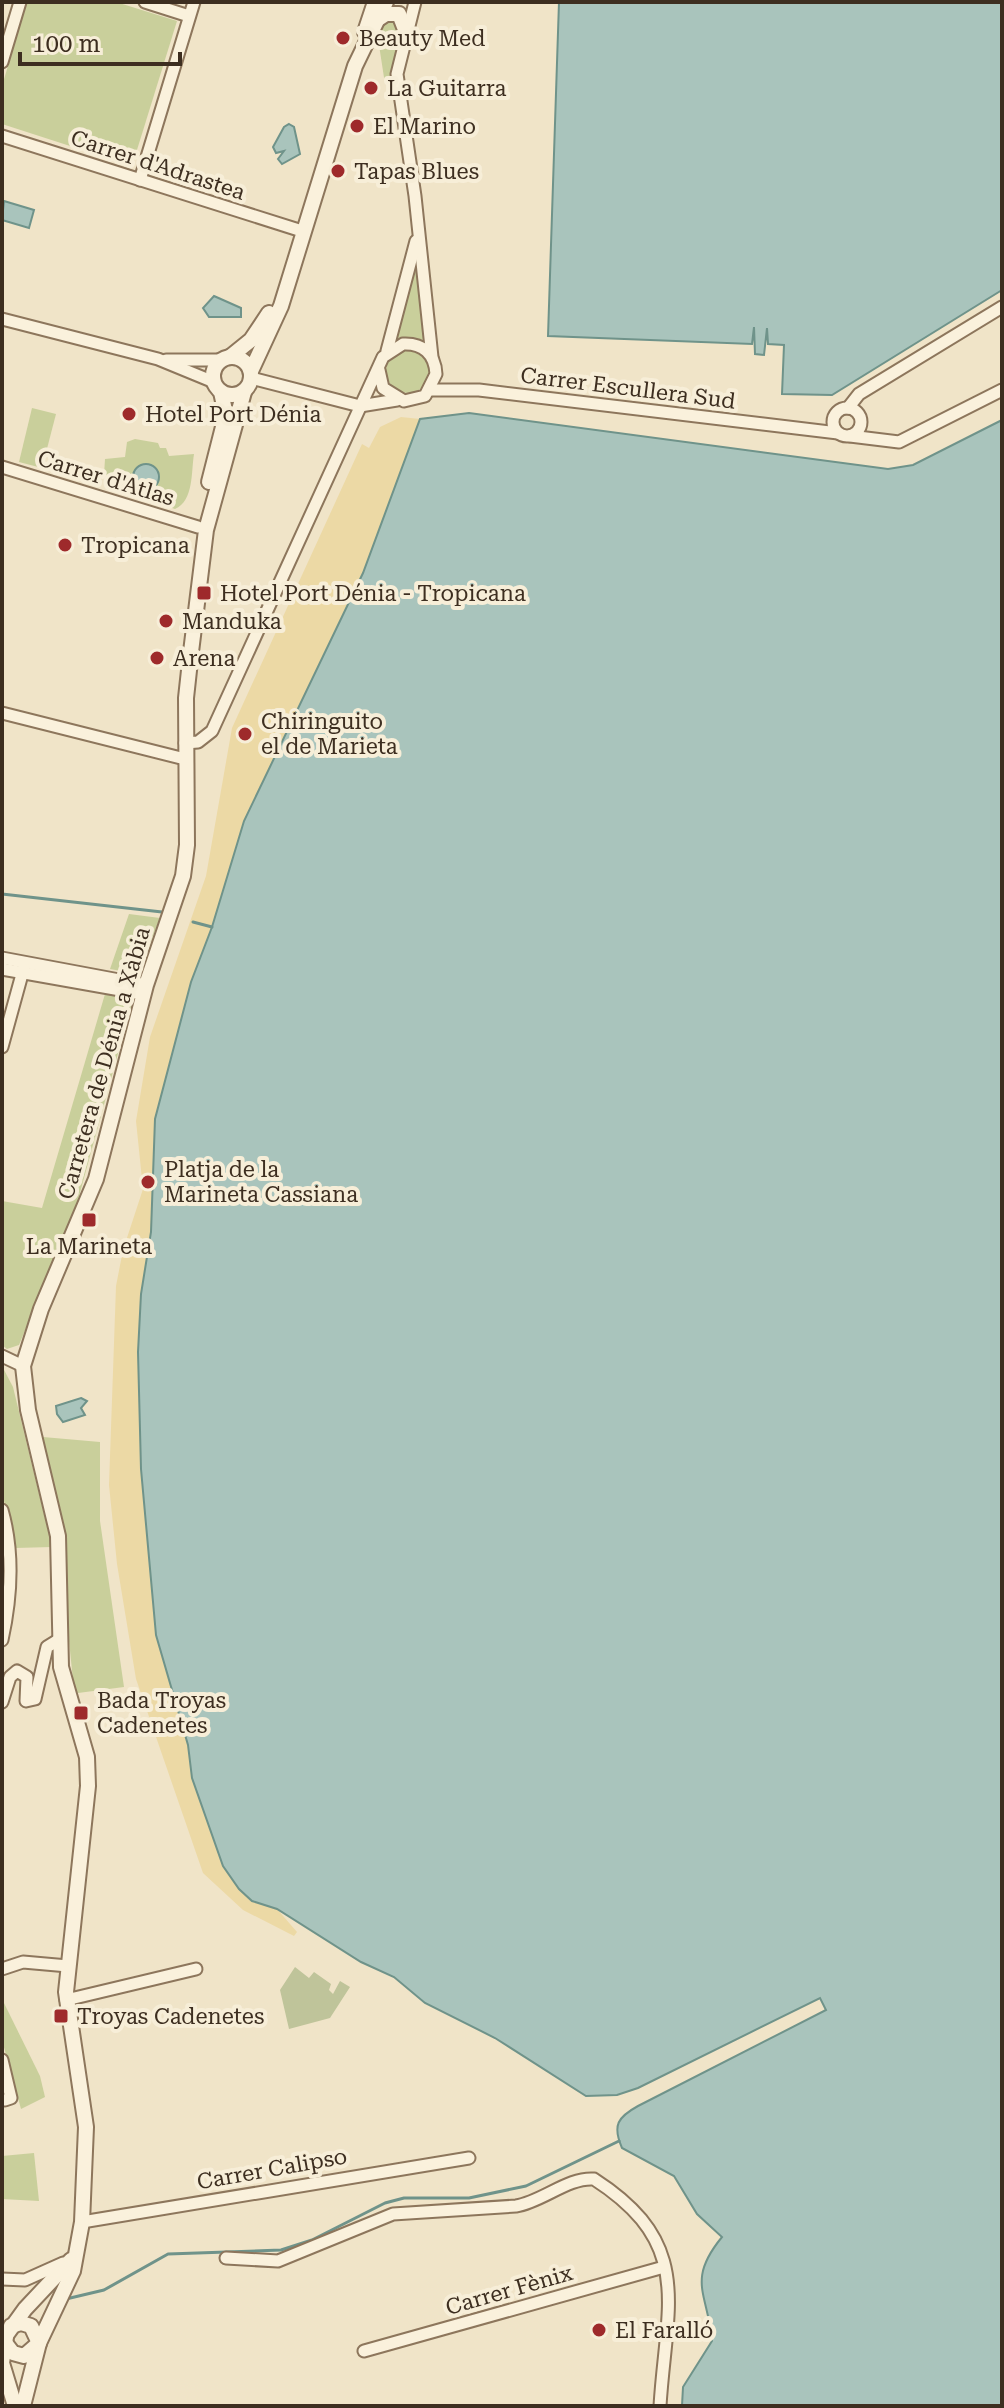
<svg xmlns="http://www.w3.org/2000/svg" width="1004" height="2408" viewBox="0 0 1004 2408" font-family="'Roboto Serif',serif">
  <rect width="100%" height="100%" fill="#f0e4c8"/>
  <g fill="#c9cf9b">
    <path d="M27 2H116L177 21 132 166 2 124V86Z"/>
    <path d="M392 16 401 25 391 79 385 84 379 45 374 40 387 17Z"/>
    <path d="M416 264 425 342 412 337 395 339Z"/>
    <circle cx="408" cy="371" r="22"/>
    <path d="M32 408 56 414 42 468 19 462Z"/>
    <path d="M135 439 158 443 160 448H166L169 456 194 454C191 472 194 501 175 509L117 489 113 480 104 475 105 459 125 457 127 442Z"/>
    <path d="M129 914 160 918 138 974 110 969Z"/>
    <path d="M105 994 130 998 132 1002 78 1200 19 1345 7 1349 2 1345V1201L42 1208Z"/>
    <path d="M2 1366 13 1387 52 1547 15 1548 2 1492Z"/>
    <path d="M43 1437 100 1442V1521L124 1687 78 1693 74 1690 68 1631 64 1525Z"/>
    <path d="M3 2001 40 2076 45 2097 21 2109 2 2040Z"/>
    <path d="M34 2153 39 2201 2 2199V2156Z"/>
  </g>
  <path fill="#ecd9a5" d="M401 417 420 419 363 573 244 821 212 927 191 982 155 1119 151 1232 141 1294 138 1352 141 1469 156 1635 188 1745 192 1778 223 1866 239 1889 252 1901 277 1909 297 1932 294 1936 243 1910 203 1873 136 1679 117 1564 109 1485 116 1286 123 1250 143 1189 136 1121 150 1037 206 876 232 728 362 444 369 448 380 427Z"/>
  <path fill="#bfc49a" d="M295 1967 309 1978 314 1972 331 1984 329 1990 333 1994 340 1981 350 1987 330 2018 289 2029 280 1990Z"/>
  <g fill="#a9c4bc" stroke="#6f938a" stroke-width="2">
    <path d="M559 2H1002V290L832 395 782 394 784 345 768 344 767 328 764 355 755 354 754 327 752 344 548 336Z"/>
    <path d="M289 124 294 127 300 154 282 164 278 159 284 151 276 153 273 147 284 127Z"/>
    <path d="M4 201 34 210 29 228 2 220Z"/>
    <path d="M214 296 241 308V317H209L203 308Z"/>
    <path d="M469 413 888 469 913 465 1002 420V2406H682L683 2387 712 2341C708 2293 686 2281 722 2237L697 2214 674 2176 622 2148C612 2125 618 2117 638 2106L826 2010 820 1998 638 2088 617 2095 586 2096 495 2038 425 2003 394 1977 361 1962 277 1909 252 1901 239 1889 223 1866 192 1778 188 1745 156 1635 141 1469 138 1352 141 1294 151 1232 155 1119 191 982 212 927 244 821 363 573 420 419Z"/>
    <circle cx="146" cy="477" r="13"/>
    <path d="M81 1398 87 1401 81 1408 85 1415 63 1422 57 1414 56 1406Z"/>
  </g>
  <g fill="none" stroke-linecap="round" stroke-linejoin="round">
    <g stroke="#6f938a" stroke-width="3">
      <path d="M2 894 162 912"/>
      <path d="M193 922 212 927"/>
      <path d="M66 2299 104 2290 168 2254 281 2250 312 2240 385 2203 404 2198H469L526 2186 619 2141"/>
    </g>
    <defs>
      <g id="minor">
        <path d="M145 2 189 16"/>
        <path d="M415 2 397 74 415 196 432 357"/>
        <path d="M2 62 20 2"/>
        <path d="M2 136 302 231"/>
        <path d="M140 180 194 2"/>
        <path d="M2 319 158 359 214 382"/>
        <path d="M387 351 416 241"/>
        <path d="M166 360H221"/>
        <path d="M251 378 360 406 397 400"/>
        <path d="M430 390H479L838 433"/>
        <circle cx="847" cy="422" r="14"/>
        <path d="M848 408 859 394 1002 307"/>
        <path d="M850 436 899 442 1002 390"/>
        <path d="M2 467 198 527"/>
        <path d="M2 713 185 759"/>
        <path d="M185 743 198 742 212 731 383 357 403 344C423 343 435 354 436 374L425 396 404 401 383 388 379 370"/>
        <path d="M2 958 146 985"/>
        <path d="M2 969 143 994"/>
        <path d="M2 1047 24 967"/>
        <path d="M2 1356 23 1366"/>
        <path d="M2 1510C14 1552 11 1599 2 1640"/>
        <path d="M2 1702 10 1677 17 1671 27 1677 26 1701 35 1699 47 1647 60 1639"/>
        <path d="M2 1969 23 1962 68 1966"/>
        <path d="M66 2000 196 1969"/>
        <path d="M2 2060 11 2098 5 2100"/>
        <path d="M82 2222 469 2158"/>
        <path d="M226 2258 278 2261 393 2214 516 2206C542 2202 568 2177 594 2179 695 2244 666 2306 660 2406"/>
        <path d="M2 2279 25 2280 63 2263"/>
        <path d="M364 2351 664 2267"/>
      </g>
      <g id="tertiary">
        <path d="M380 18 386 14H399L406 32"/>
        <path d="M365 32 375 2"/>
        <circle cx="232" cy="376" r="19"/>
        <path d="M230 357 251 340 269 313"/>
        <path d="M251 371 281 306 355 66 386 2"/>
        <path d="M209 482 226 415 221 392"/>
        <path d="M6 2337 2 2363 15 2406"/>
        <path d="M2 2341 25 2309 71 2260"/>
        <path d="M6 2344 13 2353 24 2356 39 2343 31 2326 21 2323 11 2326"/>
        <path d="M23 2406 39 2343 73 2271 82 2222 86 2127 66 1992 88 1786 87 1757 61 1667 58 1536 28 1410 23 1366 41 1309 96 1179 146 985 183 876 187 845 186 698 191 652 206 530 244 392"/>
      </g>
    </defs>
    <use href="#minor" stroke="#8d765c" stroke-width="15"/>
    <use href="#tertiary" stroke="#8d765c" stroke-width="18"/>
    <use href="#minor" stroke="#faf1dc" stroke-width="11"/>
    <use href="#tertiary" stroke="#faf1dc" stroke-width="14"/>
  </g>
  <g fill="#9e2a2b" stroke="#f7eed8" stroke-width="3">
    <circle cx="343" cy="38" r="8"/>
    <circle cx="371" cy="88" r="8"/>
    <circle cx="357" cy="126" r="8"/>
    <circle cx="338" cy="171" r="8"/>
    <circle cx="129" cy="414" r="8"/>
    <circle cx="65" cy="545" r="8"/>
    <rect x="196" y="585" width="16" height="16" rx="4"/>
    <circle cx="166" cy="621" r="8"/>
    <circle cx="157" cy="658" r="8"/>
    <circle cx="245" cy="734" r="8"/>
    <circle cx="148" cy="1182" r="8"/>
    <rect x="81" y="1212" width="16" height="16" rx="4"/>
    <rect x="73" y="1705" width="16" height="16" rx="4"/>
    <rect x="53" y="2008" width="16" height="16" rx="4"/>
    <circle cx="599" cy="2330" r="8"/>
  </g>
  <g text-anchor="middle" dominant-baseline="central" stroke-width="8" stroke-linejoin="round" paint-order="stroke">
    <g font-size="22" fill="#3d2e20" stroke="#f7eed8" text-anchor="start">
      <text x="359" y="38">Beauty Med</text>
      <text x="387" y="88">La Guitarra</text>
      <text x="373" y="126">El Marino</text>
      <text x="354" y="171">Tapas Blues</text>
      <text x="145" y="414">Hotel Port Dénia</text>
      <text x="81" y="545">Tropicana</text>
      <text x="220" y="593">Hotel Port Dénia - Tropicana</text>
      <text x="182" y="621">Manduka</text>
      <text x="173" y="658">Arena</text>
      <text x="261" y="721">Chiringuito<tspan x="261" dy="25">el de Marieta</tspan></text>
      <text x="164" y="1169">Platja de la<tspan x="164" dy="25">Marineta Cassiana</tspan></text>
      <text x="89" y="1246" text-anchor="middle">La Marineta</text>
      <text x="97" y="1700">Bada Troyas<tspan x="97" dy="25">Cadenetes</tspan></text>
      <text x="77" y="2016">Troyas Cadenetes</text>
      <text x="615" y="2330">El Faralló</text>
    </g>
    <g font-size="22" fill="#3d2e20" stroke="#f7eed8">
      <text transform="translate(158 165) rotate(18)">Carrer d'Adrastea</text>
      <text transform="translate(628 388) rotate(7)">Carrer Escullera Sud</text>
      <text transform="translate(106 478) rotate(17)">Carrer d'Atlas</text>
      <text transform="translate(104 1063) rotate(-74)">Carretera de Dénia a Xàbia</text>
      <text transform="translate(272 2169) rotate(-10)">Carrer Calipso</text>
      <text transform="translate(509 2290) rotate(-16)">Carrer Fènix</text>
    </g>
  </g>
  <rect width="1004" height="2408" fill="none" stroke="#3d2e20" stroke-width="8"/>
  <path d="M20 52v12h160v-12" fill="none" stroke="#3d2e20" stroke-width="4"/>
  <text x="32" y="52" font-size="24" fill="#3d2e20" stroke="#f7eed8" stroke-width="6" paint-order="stroke">100 m</text>
</svg>
